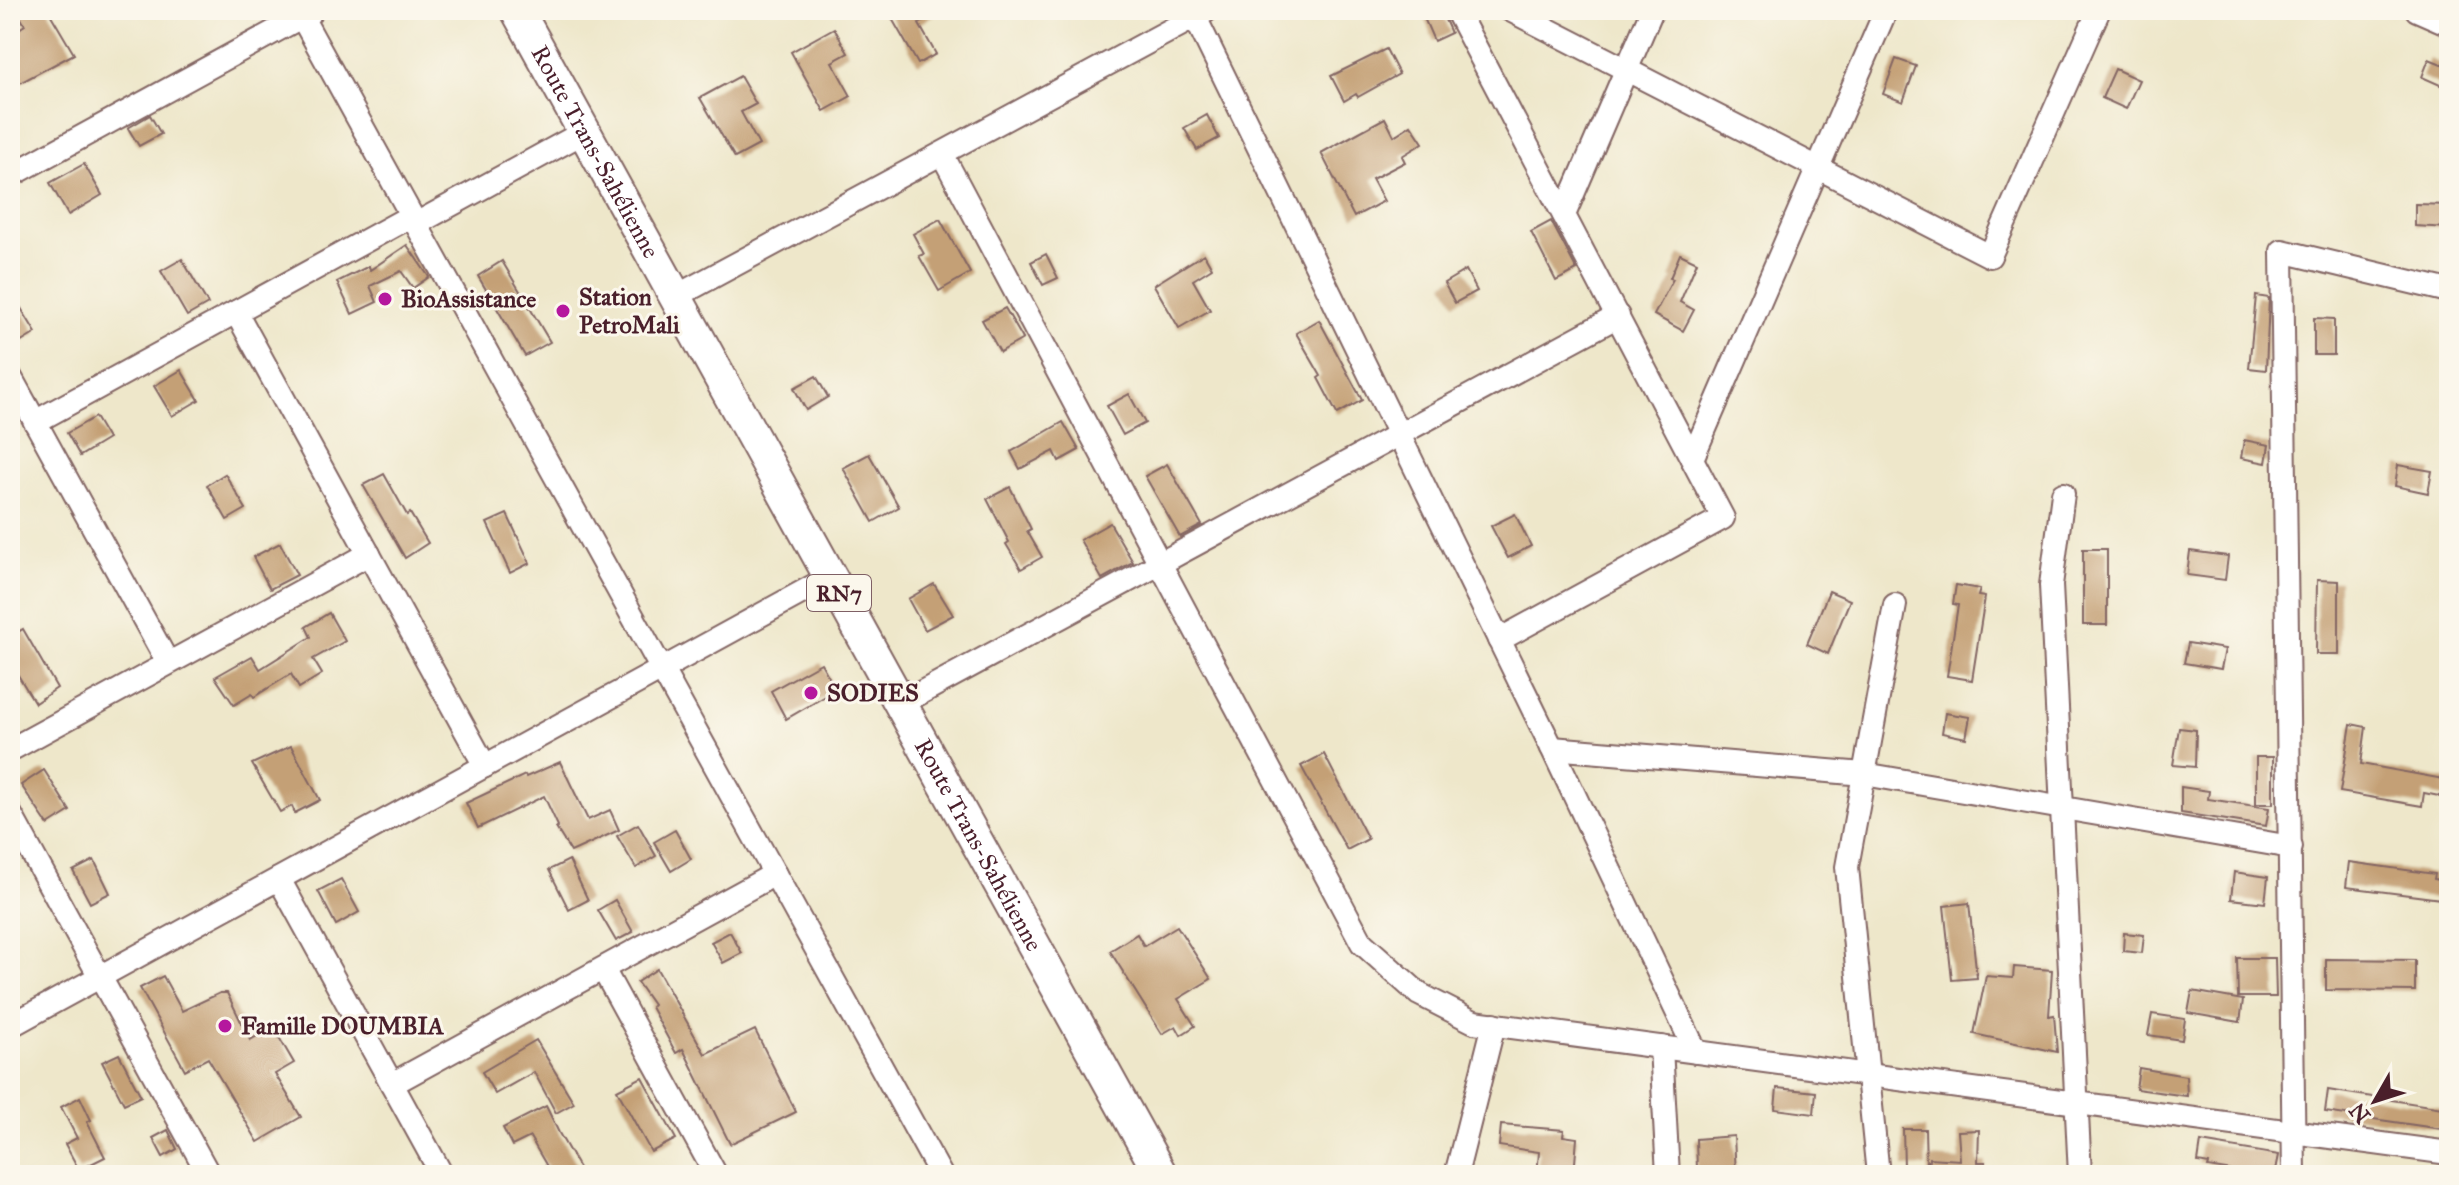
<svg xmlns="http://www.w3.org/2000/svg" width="2459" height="1185" viewBox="0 0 2459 1185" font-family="'IM FELL Great Primer',serif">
  <rect width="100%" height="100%" fill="#fbf7ec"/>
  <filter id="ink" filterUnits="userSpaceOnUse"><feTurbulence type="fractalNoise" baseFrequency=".0125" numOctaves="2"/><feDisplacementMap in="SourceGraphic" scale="16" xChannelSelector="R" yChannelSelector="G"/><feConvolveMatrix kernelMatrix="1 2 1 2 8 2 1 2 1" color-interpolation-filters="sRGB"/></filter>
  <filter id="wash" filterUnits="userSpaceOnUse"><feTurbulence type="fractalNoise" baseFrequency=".006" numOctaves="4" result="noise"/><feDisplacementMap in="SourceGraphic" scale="32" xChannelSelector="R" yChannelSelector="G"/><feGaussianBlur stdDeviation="1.8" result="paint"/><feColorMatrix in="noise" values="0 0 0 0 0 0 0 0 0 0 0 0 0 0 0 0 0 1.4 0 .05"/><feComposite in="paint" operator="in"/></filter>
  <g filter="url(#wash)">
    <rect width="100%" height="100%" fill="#eee7ca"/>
    <g id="blocks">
      <g fill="#c4a076">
        <path d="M16 10H48L74 54 18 84 10 71V35L25 25Z"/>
        <path d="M887 10H943L919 24 936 54 918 64Z"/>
        <path d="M1441 11 1451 33 1434 41 1424 18Z"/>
        <path d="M834 28 848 53 832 62 851 96 824 111 791 52Z"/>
        <path d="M1386 49 1399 74 1358 97 1356 94 1344 101 1331 76Z"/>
        <path d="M1896 59 1916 66 1903 102 1883 94Z"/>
        <path d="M2429 59 2449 67V89L2422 77Z"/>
        <path d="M2115 69 2139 80 2126 109 2102 98Z"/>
        <path d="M740 76 756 104 741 112 759 145 735 158 700 98Z"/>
        <path d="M150 115 161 134 139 146 128 128Z"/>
        <path d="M1207 115 1219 138 1197 150 1184 128Z"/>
        <path d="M1385 118 1394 136 1411 125 1423 143 1402 156 1405 162 1372 179 1384 201 1354 217 1321 153Z"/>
        <path d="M84 164 102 195 68 215 50 183Z"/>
        <path d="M2415 204 2449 205V228L2415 226Z"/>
        <path d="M940 219 970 273 939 291 919 256 924 254 913 234Z"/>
        <path d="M1551 221 1577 270 1556 281 1531 232Z"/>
        <path d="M407 245 429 277 413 288 401 271 370 286 377 302 352 314 337 282 369 266 370 270Z"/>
        <path d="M1046 254 1058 278 1043 285 1031 262Z"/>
        <path d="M1204 254 1212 268 1193 280 1210 310 1179 328 1154 285Z"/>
        <path d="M1680 254 1697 262 1680 302 1694 310 1683 331 1654 315 1673 279 1670 278Z"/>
        <path d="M182 259 208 304 187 316 161 271Z"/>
        <path d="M502 261 550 342 525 356 478 276Z"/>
        <path d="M1466 270 1477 291 1455 303 1444 283Z"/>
        <path d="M10 290 36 333 18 344 10 331Z"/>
        <path d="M2256 296 2269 298 2266 370 2249 368Z"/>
        <path d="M1005 308 1023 339 1000 352 982 320Z"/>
        <path d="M2314 318 2334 319V355H2314Z"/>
        <path d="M1319 320 1362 400 1337 414 1318 378 1321 376 1296 333Z"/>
        <path d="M181 370 199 400 172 416 154 386Z"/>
        <path d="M816 376 828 397 806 410 794 388Z"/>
        <path d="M1129 394 1145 423 1123 435 1107 406Z"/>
        <path d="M95 417 108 439 80 456 67 433Z"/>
        <path d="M1063 422 1079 450 1059 461 1054 451 1020 469 1011 452Z"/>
        <path d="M2244 440 2269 445 2266 463 2241 458Z"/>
        <path d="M869 454 899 507 873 522 843 468Z"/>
        <path d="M1167 464 1202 525 1180 537 1145 476Z"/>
        <path d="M2398 465 2432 471 2428 493 2395 486Z"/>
        <path d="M225 474 246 509 227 520 207 485Z"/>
        <path d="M384 474 407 515 410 513 428 543 405 558 363 485Z"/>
        <path d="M1010 487 1031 529 1027 531 1042 557 1021 569 1006 544 1009 542 987 499Z"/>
        <path d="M507 514 530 563 510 573 487 523Z"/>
        <path d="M1515 514 1531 546 1508 558 1491 526Z"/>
        <path d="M1110 523 1133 562 1102 579 1080 540Z"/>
        <path d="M280 543 297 575 270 589 253 557Z"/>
        <rect x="2083" y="549" width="24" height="76"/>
        <path d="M2190 551 2228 556 2225 580 2187 575Z"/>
        <path d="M2317 580 2339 581V654H2316Z"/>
        <path d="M934 584 953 615 925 630 908 599Z"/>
        <path d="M1956 585 1980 589 1978 596 1985 597 1972 680 1947 676 1958 605 1953 604Z"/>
        <path d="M1829 591 1850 600 1828 654 1807 644Z"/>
        <path d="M329 613 345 641 313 659 322 674 299 688 291 674 254 697 252 694 234 705 215 677 252 656 260 669 311 637 306 627Z"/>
        <path d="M23 629 57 688 35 703 10 662V637Z"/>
        <path d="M2188 643 2225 649 2221 669 2184 663Z"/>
        <path d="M821 663 836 690 786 719 771 691Z"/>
        <path d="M1945 713 1970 717 1966 738 1942 733Z"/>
        <path d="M2351 724 2366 727 2361 764 2449 780V798L2424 793 2422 806 2340 792Z"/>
        <path d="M2179 728 2196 730 2195 767 2173 765Z"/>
        <path d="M291 746 320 800 295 813 292 806 280 812 252 764Z"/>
        <path d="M1324 754 1368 839 1347 850 1301 766Z"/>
        <rect x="2256" y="757" width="17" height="47"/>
        <path d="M560 762 588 820 610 810 619 830 571 852 556 828 558 826 544 796 478 828 466 803 525 775 526 777Z"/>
        <path d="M44 770 70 811 48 825 21 785Z"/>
        <path d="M2181 787 2209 791 2208 799 2269 808 2266 826 2181 813Z"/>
        <path d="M638 824 656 856 636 868 617 836Z"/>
        <path d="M675 830 691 859 671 871 654 842Z"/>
        <path d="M94 860 110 893 90 903 73 871Z"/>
        <path d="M569 860 588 900 569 910 549 870Z"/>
        <path d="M2349 862 2435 874 2434 879 2449 882V900L2346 887Z"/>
        <path d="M2234 872 2268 877 2265 903 2231 899Z"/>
        <path d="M341 879 359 912 336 925 318 891Z"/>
        <path d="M615 900 633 932 616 941 598 910Z"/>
        <path d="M1969 903 1977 978 1952 980 1944 906Z"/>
        <path d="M1177 926 1211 979 1178 999 1195 1026 1181 1035 1176 1026 1162 1034 1110 951 1137 934 1144 946Z"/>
        <path d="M730 932 742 953 723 963 711 942Z"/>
        <path d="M2124 933 2144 935 2142 953 2123 951Z"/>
        <path d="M2237 958H2275L2276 997H2238Z"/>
        <path d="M2326 959 2415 960V991L2326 990Z"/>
        <path d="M2014 967 2052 970 2049 1016 2054 1015 2057 1052 1974 1034 1986 976 2013 978Z"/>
        <path d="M657 969 705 1054 755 1030 796 1112 730 1144 683 1049 676 1053 651 1007 653 1005 637 982Z"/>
        <path d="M163 976 182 1011 220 993H227L250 1040 273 1027 294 1063 275 1074 301 1117 258 1142 208 1058 185 1070 140 988Z"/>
        <path d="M2192 991 2243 1000 2240 1022 2188 1013Z"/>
        <path d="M2152 1014 2185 1019 2182 1040 2148 1035Z"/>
        <path d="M536 1040 574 1103 556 1113 534 1072 495 1094 482 1072Z"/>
        <path d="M119 1054 141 1096 124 1104 102 1062Z"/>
        <path d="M2139 1068 2186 1076 2187 1096 2136 1089Z"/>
        <path d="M642 1077 676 1139 651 1152 617 1090Z"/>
        <path d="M1777 1088 1816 1092 1814 1114 1775 1109Z"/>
        <path d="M2328 1090 2449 1109V1130L2325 1112Z"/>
        <path d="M80 1097 91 1120 87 1122 105 1157 79 1170 65 1144 77 1138 61 1107Z"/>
        <path d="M546 1106 559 1133 583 1175H552L530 1137 512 1146 503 1128Z"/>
        <path d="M1501 1125 1564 1130 1563 1136 1577 1138 1574 1175H1537L1539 1152 1499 1146Z"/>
        <path d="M1903 1129H1925L1926 1166 1904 1167Z"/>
        <path d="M168 1130 177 1149 163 1157 153 1138Z"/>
        <path d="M1979 1130 1978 1162H1986L1985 1175H1928L1929 1158 1960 1160 1958 1131Z"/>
        <path d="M1734 1136 1736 1175 1697 1169 1696 1139Z"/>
        <path d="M2201 1142 2279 1155 2275 1175H2256L2208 1167 2209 1164 2198 1162Z"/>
      </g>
    </g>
  </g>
  <g filter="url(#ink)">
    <use href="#blocks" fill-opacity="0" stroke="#836563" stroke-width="2"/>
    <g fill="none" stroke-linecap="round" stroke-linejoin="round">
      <defs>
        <g id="minor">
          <path d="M298 10 941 1175"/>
          <path d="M1456 10 1723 518 1499 640"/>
          <path d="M1510 10 1990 256 2099 10"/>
          <path d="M2417 10 2449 24"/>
          <path d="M1195 17 1552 748 1696 1052"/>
          <path d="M942 154 1362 943 1419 994 1474 1022 2449 1153"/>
          <path d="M10 176 312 11"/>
          <path d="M1564 215 1652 10"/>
          <path d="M416 224 584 132"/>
          <path d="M675 297 1206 11"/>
          <path d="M236 312 485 766"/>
          <path d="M10 376 168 663"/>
          <path d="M35 422 411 216"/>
          <path d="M1692 459 1886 10"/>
          <path d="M2063 494 2051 585 2080 1175"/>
          <path d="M900 704 1618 316"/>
          <path d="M1552 748 1864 774 2291 847"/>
          <path d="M10 750 369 554"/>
          <path d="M10 813 209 1175"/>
          <path d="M279 879 442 1175"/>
          <path d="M603 969 716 1175"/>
          <path d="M10 1026 830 577"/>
          <path d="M1661 1047 1668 1175"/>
          <path d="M392 1084 775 874"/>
          <path d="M1456 1175 1494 1024"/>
          <path d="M1878 1175 1847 867 1895 605"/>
          <path d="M2294 1175 2282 251 2449 291"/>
        </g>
        <g id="highway">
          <path id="s1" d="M517 10 1161 1175"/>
        </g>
      </defs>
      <use href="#minor" stroke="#836563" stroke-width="26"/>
      <use href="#highway" stroke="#836563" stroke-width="36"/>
      <use href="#minor" stroke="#fff" stroke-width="22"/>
      <use href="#highway" stroke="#fff" stroke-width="32"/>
    </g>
  </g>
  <g fill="#b5179e" stroke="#fbf7ec" stroke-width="3">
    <circle cx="385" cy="299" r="8"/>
    <circle cx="563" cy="311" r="8"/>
    <circle cx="811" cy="693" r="8"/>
    <circle cx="225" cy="1026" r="8"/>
  </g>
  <g text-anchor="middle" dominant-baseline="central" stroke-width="6" stroke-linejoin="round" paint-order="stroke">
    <rect fill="#fbf7ec" stroke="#7f6065" stroke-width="2" x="807" y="575" width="64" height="36" rx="6"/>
    <g font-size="22" font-weight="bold" fill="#4a1f2b">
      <text x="839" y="593">RN7</text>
    </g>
    <g font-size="24" fill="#4a1f2b" stroke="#fbf7ec">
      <text stroke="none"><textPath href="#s1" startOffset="162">Route Trans-Sahélienne</textPath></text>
      <text stroke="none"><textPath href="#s1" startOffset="954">Route Trans-Sahélienne</textPath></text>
    </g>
    <g font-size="24" font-weight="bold" fill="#4a1f2b" stroke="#fbf7ec" text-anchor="start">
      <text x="579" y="297">Station<tspan x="579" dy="28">PetroMali</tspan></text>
      <text x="401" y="299">BioAssistance</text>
      <text x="827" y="693">SODIES</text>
      <text x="241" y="1026">Famille DOUMBIA</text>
    </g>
  </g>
  <rect width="2459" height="1185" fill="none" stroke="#fbf7ec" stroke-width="40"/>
  <g transform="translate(2375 1101) rotate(231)" stroke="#fbf7ec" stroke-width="6" paint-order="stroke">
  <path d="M0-6L14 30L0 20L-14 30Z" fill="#4a1f2b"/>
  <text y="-12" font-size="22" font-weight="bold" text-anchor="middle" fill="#4a1f2b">N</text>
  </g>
</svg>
